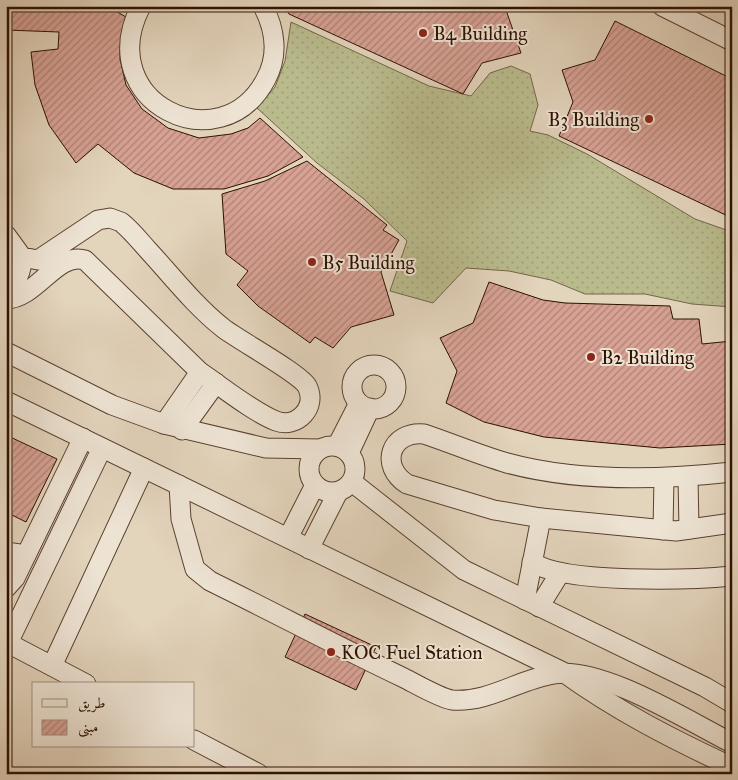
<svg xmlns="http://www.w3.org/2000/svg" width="738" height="780" viewBox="0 0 738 780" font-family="'IM FELL Great Primer',Amiri,serif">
  <defs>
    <pattern id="garden-dots" width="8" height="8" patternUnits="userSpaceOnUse" patternTransform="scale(1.25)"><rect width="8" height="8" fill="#b9bb8d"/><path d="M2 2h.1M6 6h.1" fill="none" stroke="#9fa078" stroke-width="1.8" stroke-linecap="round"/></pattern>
    <pattern id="building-hatch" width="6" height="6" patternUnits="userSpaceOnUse" patternTransform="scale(1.25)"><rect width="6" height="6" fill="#d7a194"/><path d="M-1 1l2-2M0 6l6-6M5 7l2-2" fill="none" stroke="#af8276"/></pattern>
  </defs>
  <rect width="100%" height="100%" fill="#e3d4bc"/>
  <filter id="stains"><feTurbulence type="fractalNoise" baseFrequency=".004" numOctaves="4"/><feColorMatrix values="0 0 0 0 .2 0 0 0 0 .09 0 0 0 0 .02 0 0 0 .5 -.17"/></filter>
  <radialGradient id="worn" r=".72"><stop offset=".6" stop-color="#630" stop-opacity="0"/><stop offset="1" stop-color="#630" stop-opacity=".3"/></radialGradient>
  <path fill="url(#garden-dots)" stroke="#746647" d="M291 22 429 86 471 96 490 73 511 66 530 74 538 105 530 131 548 135 587 154 695 219 732 232V307L692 304 645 294H585L551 280 509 271 466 268 433 303 390 291 407 241 364 199 317 163 257 108 275 87 285 61Z"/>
  <g fill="url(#building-hatch)" stroke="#2e1001">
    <path d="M6 6H107L126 17 121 36 120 59 126 85 142 109 168 128 199 138 231 134 248 128 260 118 303 157 268 176 224 189H173L134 173 98 144 76 163 49 125 35 85 31 52 58 49 59 32 6 30Z"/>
    <path d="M284 6H509L507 13 521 53 482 63 463 94 289 14Z"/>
    <path d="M615 21 732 79V218L559 136 573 102 562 70 595 60Z"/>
    <path d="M307 161 387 225 383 230 399 240 381 272 394 315 351 327 333 348 315 337 310 343 258 306 237 285 248 271 226 254 222 194 265 181Z"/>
    <path d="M489 282 543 300 565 303 670 306 673 319H699L702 344 732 341V444L660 448 544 437 484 422 446 403 457 371 440 338 473 323Z"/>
    <path d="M6 435 57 459 26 522 6 512Z"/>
    <path d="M6 524 11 526 6 535Z"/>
    <path d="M305 614 376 647 356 690 285 657Z"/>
  </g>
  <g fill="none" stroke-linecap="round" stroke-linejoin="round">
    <defs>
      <g id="minor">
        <path d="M141 6C91 102 221 165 266 79 279 55 275 29 263 6"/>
        <path d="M662 6 732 41"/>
        <path d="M6 235 22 257 38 260 98 220 110 218 121 222C131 230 139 240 147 249 172 276 195 306 223 328 240 341 299 373 307 386 318 407 297 429 276 421 253 412 221 386 200 372L85 260C57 251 36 299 6 299"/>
        <path d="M6 291C18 282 22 271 22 257"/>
        <path d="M6 352 112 405 164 424 266 448 320 449"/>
        <circle cx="374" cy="387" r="22"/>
        <path d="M6 401 563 672C617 711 672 739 732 767"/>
        <path d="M164 424 200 372"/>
        <path d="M182 430 216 383"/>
        <circle cx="332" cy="469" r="23"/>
        <path d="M337 446 359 403"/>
        <path d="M349 453 370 408"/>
        <path d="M732 472C660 480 577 482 507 463 479 455 451 443 424 434 390 431 379 466 407 484L494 510 541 518 676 531 732 523"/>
        <path d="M688 477 689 529"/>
        <path d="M352 482 464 570 705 687 732 703"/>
        <path d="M179 485 181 519 195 569 210 581C275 613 339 647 404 678 416 684 440 698 452 700 489 703 519 679 554 674 602 666 688 721 732 743"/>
        <path d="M663 530 664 478"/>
        <path d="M288 538 315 485"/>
        <path d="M309 549 338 492"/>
        <path d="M6 552 26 555"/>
        <path d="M532 562C563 584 691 580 732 576"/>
        <path d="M6 588 15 578 83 438"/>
        <path d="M525 600 541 518"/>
        <path d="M539 607 560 573"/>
        <path d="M6 642 86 684"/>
        <path d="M8 643 102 448"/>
        <path d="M52 666 144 468"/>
        <path d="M194 740 259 774"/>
      </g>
    </defs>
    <use href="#minor" stroke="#5b4130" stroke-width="21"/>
    <use href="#minor" stroke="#ede3d3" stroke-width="19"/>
  </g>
  <g fill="#8f2418" stroke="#ede3d3" stroke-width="2">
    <circle cx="423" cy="33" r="5"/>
    <circle cx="649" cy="119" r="5"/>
    <circle cx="312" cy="262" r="5"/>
    <circle cx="591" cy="357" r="5"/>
    <circle cx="331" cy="652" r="5"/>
  </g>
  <g text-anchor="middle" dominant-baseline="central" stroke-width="4" stroke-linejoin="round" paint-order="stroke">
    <g font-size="19" fill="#2e1001" stroke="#ede3d3" text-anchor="start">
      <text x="433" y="33">B4 Building</text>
      <text x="639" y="119" text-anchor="end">B3 Building</text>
      <text x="322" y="262">B5 Building</text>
      <text x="601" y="357">B2 Building</text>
      <text x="341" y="652">KOC Fuel Station</text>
    </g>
  </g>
  <rect width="738" height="780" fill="none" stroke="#e3d4bc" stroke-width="25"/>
  <rect x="8" y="8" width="723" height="765" fill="none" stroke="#2e1001" stroke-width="2.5"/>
  <rect x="12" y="12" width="713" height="755" fill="none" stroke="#2e1001"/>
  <rect x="32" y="682" width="162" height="65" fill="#ede3d3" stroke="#a18f7f"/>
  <rect x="42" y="699" width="25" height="8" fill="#ede3d3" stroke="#a18f7f"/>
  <text x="78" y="708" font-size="15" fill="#2e1001">طريق</text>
  <rect x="42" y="720" width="25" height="15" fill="url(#building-hatch)" stroke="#a18f7f"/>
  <text x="78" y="732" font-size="15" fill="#2e1001">مبنى</text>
  <rect width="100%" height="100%" filter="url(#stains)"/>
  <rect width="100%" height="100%" fill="url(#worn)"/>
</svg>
